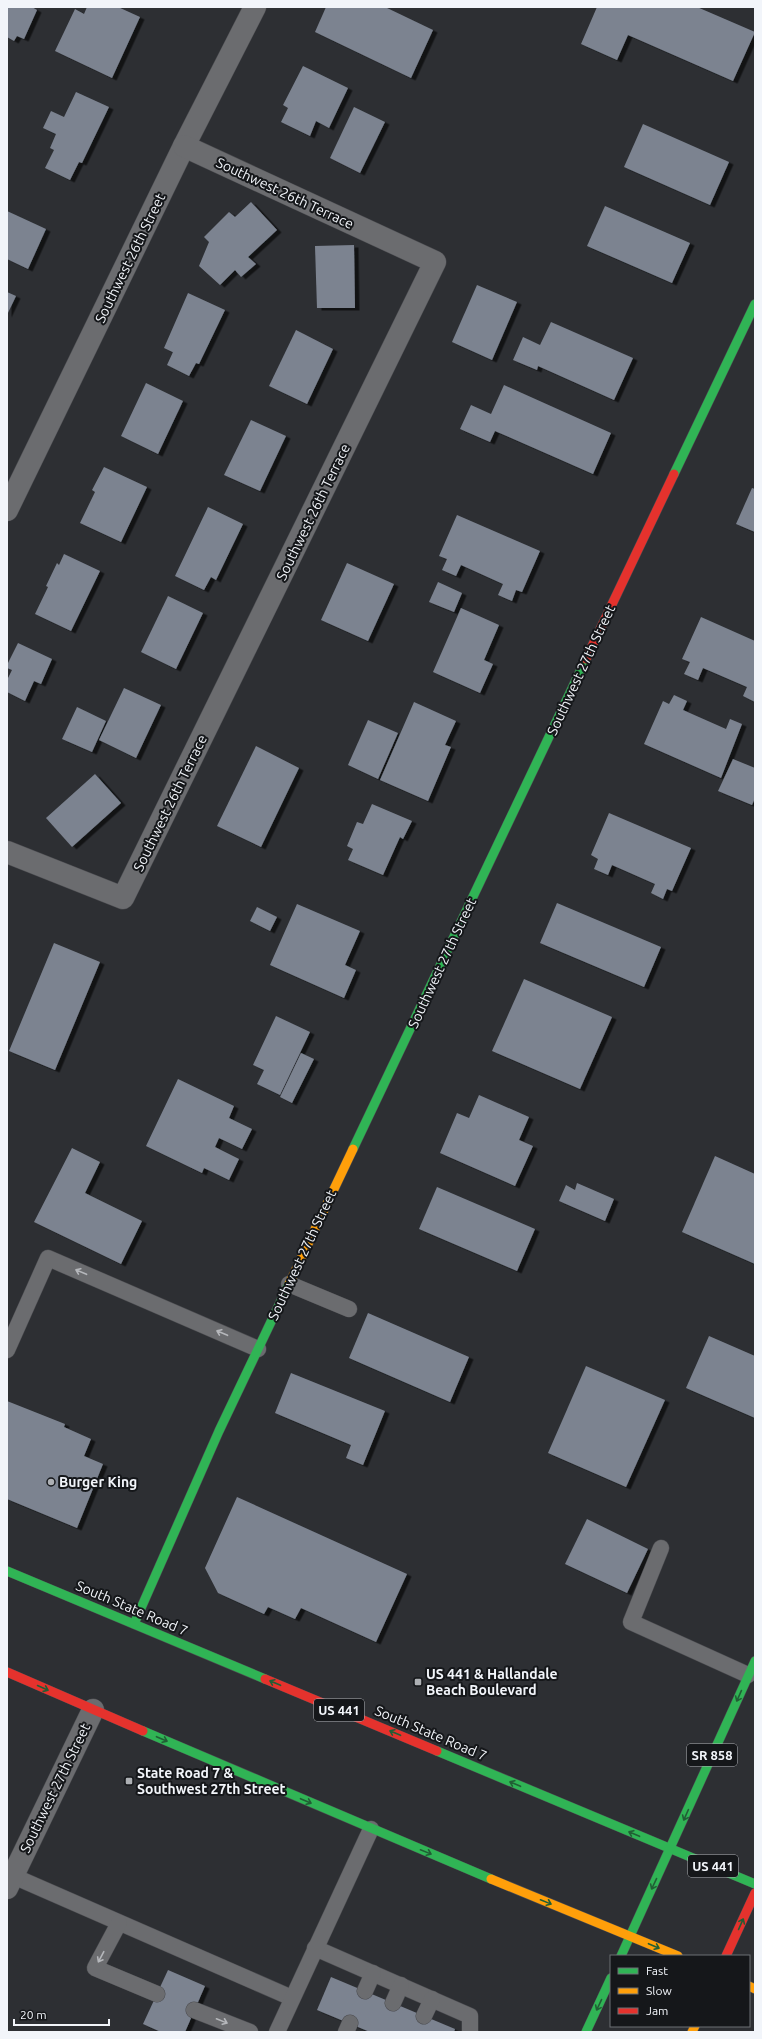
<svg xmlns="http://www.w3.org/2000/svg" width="762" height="2039" viewBox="0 0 762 2039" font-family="Ubuntu,sans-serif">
  <defs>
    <filter id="shadow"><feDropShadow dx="4.5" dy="2.5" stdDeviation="0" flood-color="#0009"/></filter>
  </defs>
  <rect width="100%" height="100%" fill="#2d2f33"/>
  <g fill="#7c8390" filter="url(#shadow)">
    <path d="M7 7H32L37 10 24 39 17 36 14 41 7 37Z"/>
    <path d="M87 7H118L140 17 112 78 55 51 75 9 84 14Z"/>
    <path d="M326 7H385L433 30 411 78 315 32Z"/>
    <path d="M597 7H697L755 32 733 81 628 35 617 60 581 44Z"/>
    <path d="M303 66 348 88 329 128 316 121 310 136 281 122 288 108 283 105Z"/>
    <path d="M76 92 109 107 82 163 79 162 70 180 45 168 54 150 50 148 56 134 43 128 51 111 64 117Z"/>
    <path d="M354 107 385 122 360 173 330 158Z"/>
    <path d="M643 124 729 162 710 205 624 167Z"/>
    <path d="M251 202 277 230 248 257 256 264 241 277 235 270 220 285 199 266 209 242 204 237 229 212 235 217Z"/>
    <path d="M605 206 690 243 672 283 587 246Z"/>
    <path d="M7 211 46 229 28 269 7 259Z"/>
    <path d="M354 245 355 308H317L315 246Z"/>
    <path d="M477 285 517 302 492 360 452 342Z"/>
    <path d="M7 292 16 296 7 315Z"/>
    <path d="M188 293 225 310 199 364 196 363 189 376 167 365 173 352 194 362 164 348Z"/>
    <path d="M551 322 633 358 614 400 538 366 537 370 513 360 523 337 540 345Z"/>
    <path d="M296 330 333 349 307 404 269 386Z"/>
    <path d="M146 383 183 401 158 454 121 436Z"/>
    <path d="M504 385 611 433 593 474 495 431 490 442 460 429 471 405 491 414Z"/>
    <path d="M251 420 286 436 260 491 224 475Z"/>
    <path d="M104 467 147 487 121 542 80 523 95 492 92 490Z"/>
    <path d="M752 488 755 489V532L736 524Z"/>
    <path d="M208 507 243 524 216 580 211 577 204 590 175 576Z"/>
    <path d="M457 515 540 551 522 592 516 590 512 601 498 595 503 584 461 565 456 576 442 570 447 559 439 556Z"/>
    <path d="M64 554 100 571 71 631 35 614 48 587 46 586 57 563 59 565Z"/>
    <path d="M347 563 394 584 368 641 321 620Z"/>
    <path d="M438 582 462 593 454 612 429 602Z"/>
    <path d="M168 596 203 613 176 669 141 652Z"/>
    <path d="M461 608 499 625 484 660 493 664 480 693 433 672Z"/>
    <path d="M701 617 755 641V702L743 696 747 687 703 668 698 680 684 674 690 662 682 659Z"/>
    <path d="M18 643 52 659 41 684 34 681 25 701 7 692V680L12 670 7 668V665Z"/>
    <path d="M124 688 161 705 136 758 99 740Z"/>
    <path d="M674 695 687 701 683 710 726 729 730 719 742 724 721 778 644 744 663 701 669 704Z"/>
    <path d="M414 702 456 721 445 745 451 747 428 801 380 780Z"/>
    <path d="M77 707 106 721 92 752 62 739Z"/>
    <path d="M368 720 398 733 378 779 348 765Z"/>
    <path d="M256 746 299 768 261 847 217 826Z"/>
    <path d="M733 759 755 768V798L752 805 718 791Z"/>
    <path d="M95 774 121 803 72 847 46 818Z"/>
    <path d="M372 804 412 821 403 839 400 837 383 875 348 860 353 849 347 846 357 822 363 824Z"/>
    <path d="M609 813 691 848 672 891 667 889 663 899 651 893 655 884 612 865 608 875 594 869 598 859 591 855Z"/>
    <path d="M557 903 661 947 644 987 540 943Z"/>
    <path d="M297 904 360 931 345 965 356 970 344 998 270 965Z"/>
    <path d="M257 907 277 917 270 931 250 921Z"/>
    <path d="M54 943 100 962 55 1070 9 1051Z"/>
    <path d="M524 979 612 1017 580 1089 492 1051Z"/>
    <path d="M276 1016 310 1032 280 1095 257 1084 264 1070 253 1065Z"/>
    <path d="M301 1053 314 1059 292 1103 280 1097Z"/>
    <path d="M178 1079 234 1106 229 1118 252 1129 242 1149 219 1138 215 1147 239 1159 229 1180 204 1168 202 1173 146 1146Z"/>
    <path d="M479 1095 529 1117 519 1140 533 1146 515 1186 440 1153 457 1113 469 1118Z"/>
    <path d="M72 1148 100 1162 85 1193 142 1221 121 1264 34 1222Z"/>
    <path d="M715 1156 755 1174V1264L682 1232Z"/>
    <path d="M577 1183 614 1199 605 1221 559 1201 566 1185 575 1190Z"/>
    <path d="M437 1187 535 1229 517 1271 419 1229Z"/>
    <path d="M368 1313 469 1357 450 1402 349 1358Z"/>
    <path d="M709 1336 755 1356V1418L686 1388Z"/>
    <path d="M586 1366 665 1400 626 1487 548 1453Z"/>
    <path d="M291 1373 385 1411 363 1465 346 1458 351 1445 275 1413Z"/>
    <path d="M7 1401 65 1424 64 1427 91 1439 84 1456 103 1464 77 1528 7 1499Z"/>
    <path d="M237 1497 407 1574 376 1642 301 1608 295 1619 268 1607 264 1614 218 1593 205 1568Z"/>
    <path d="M587 1519 648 1549 627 1593 565 1564Z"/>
    <path d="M168 1970 205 1986 185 2032H161L143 2024Z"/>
    <path d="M331 1977 455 2029 454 2032H370L317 2010Z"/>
  </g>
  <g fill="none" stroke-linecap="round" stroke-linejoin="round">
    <defs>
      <g id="lane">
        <path d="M289 1284 349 1309"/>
        <path d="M7 1350 48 1258 258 1349"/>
        <path d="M661 1548 631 1622 748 1675"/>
        <path d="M13 1876 292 1998"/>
        <path d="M119 1923 95 1968 157 1994"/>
        <path d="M315 1948 470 2016V2032"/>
        <path d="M365 1991 373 1973"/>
        <path d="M393 2003 401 1985"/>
        <path d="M194 2010 250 2032"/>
        <path d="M424 2016 432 1999"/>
        <path d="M277 2032 371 1829"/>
        <path d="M346 2032 350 2023"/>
      </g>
      <g id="street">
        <path d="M7 510 184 146 255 7"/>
        <path d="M7 852 123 898 435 262 184 146"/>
        <path d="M7 1888 93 1710"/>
      </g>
      <g id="fast">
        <path d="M674 474 755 304"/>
        <path d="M353 1149 586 659"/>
        <path d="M7 1571 265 1679"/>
        <path d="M134 1624 219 1431 289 1284"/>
        <path d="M143 1731 491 1879"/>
        <path d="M437 1751 755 1884"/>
        <path d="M621 1956 755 1661"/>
        <path d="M586 2032 611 1978"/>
      </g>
      <g id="slow">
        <path d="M289 1284 353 1149"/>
        <path d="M491 1879 678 1956"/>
        <path d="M749 1986 755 1989"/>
        <path d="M692 2032 695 2026"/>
      </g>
      <g id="jam">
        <path d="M586 659 674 474"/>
        <path d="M7 1672 143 1731"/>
        <path d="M265 1679 437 1751"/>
        <path d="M726 1956 755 1893"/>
      </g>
    </defs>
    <use href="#lane" stroke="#4b4c50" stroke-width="17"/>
    <use href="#street" stroke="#4b4c50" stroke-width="23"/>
    <use href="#fast" stroke="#4b4c50" stroke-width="10"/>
    <use href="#slow" stroke="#4b4c50" stroke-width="10"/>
    <use href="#jam" stroke="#4b4c50" stroke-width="10"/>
    <use href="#lane" stroke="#6b6c6f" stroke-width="16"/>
    <use href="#street" stroke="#6b6c6f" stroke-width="22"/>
    <use href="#fast" stroke="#30b455" stroke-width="9"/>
    <use href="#slow" stroke="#ff9f0a" stroke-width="9"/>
    <use href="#jam" stroke="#e5322d" stroke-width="9"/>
  </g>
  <defs><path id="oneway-shaft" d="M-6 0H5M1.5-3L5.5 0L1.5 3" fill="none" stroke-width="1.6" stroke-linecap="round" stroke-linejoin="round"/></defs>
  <g stroke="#b5b7bb">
    <use href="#oneway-shaft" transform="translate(81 1272) rotate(-157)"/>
    <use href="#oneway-shaft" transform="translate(222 1333) rotate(-157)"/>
    <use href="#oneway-shaft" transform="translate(101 1957) rotate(118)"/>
    <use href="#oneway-shaft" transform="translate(222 2021) rotate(22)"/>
  </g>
  <g stroke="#215e35">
    <use href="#oneway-shaft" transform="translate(275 1683) rotate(-157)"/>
    <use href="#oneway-shaft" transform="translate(43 1688) rotate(24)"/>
    <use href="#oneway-shaft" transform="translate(739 1696) rotate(114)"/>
    <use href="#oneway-shaft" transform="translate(395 1733) rotate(-157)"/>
    <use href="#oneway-shaft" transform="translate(162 1739) rotate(23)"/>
    <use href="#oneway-shaft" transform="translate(515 1784) rotate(-157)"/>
    <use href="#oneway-shaft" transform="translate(306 1801) rotate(23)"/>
    <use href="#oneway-shaft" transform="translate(686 1815) rotate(114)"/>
    <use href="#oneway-shaft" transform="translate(634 1834) rotate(-157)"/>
    <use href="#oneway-shaft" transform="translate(426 1852) rotate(22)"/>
    <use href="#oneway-shaft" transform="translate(654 1884) rotate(115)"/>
    <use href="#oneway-shaft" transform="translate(546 1902) rotate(22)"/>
    <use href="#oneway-shaft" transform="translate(741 1924) rotate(-66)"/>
    <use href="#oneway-shaft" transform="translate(654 1946) rotate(23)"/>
    <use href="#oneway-shaft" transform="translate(599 2005) rotate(115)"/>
  </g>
  <g fill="#adb0b4" stroke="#15171a" stroke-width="1.5">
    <circle cx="51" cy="1482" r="4"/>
    <rect x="414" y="1678" width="8" height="8" rx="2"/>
    <rect x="125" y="1777" width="8" height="8" rx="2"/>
  </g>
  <g text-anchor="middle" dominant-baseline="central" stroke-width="4" stroke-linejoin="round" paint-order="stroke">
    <g fill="#15171a" stroke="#b0b2b7" stroke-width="1">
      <rect x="314" y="1699" width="50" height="22" rx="3"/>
      <rect x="687" y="1744" width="50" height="22" rx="3"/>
      <rect x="688" y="1855" width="50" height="22" rx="3"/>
    </g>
    <g font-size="13" font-weight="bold" fill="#f2f5fa">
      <text x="339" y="1710">US 441</text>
      <text x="712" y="1755">SR 858</text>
      <text x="713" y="1866">US 441</text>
    </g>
    <g font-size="14" fill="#f2f5fa" stroke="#15171a">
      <text transform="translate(285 193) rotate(25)">Southwest 26th Terrace</text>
      <text transform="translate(130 258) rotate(-64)">Southwest 26th Street</text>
      <text transform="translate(313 512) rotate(-64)">Southwest 26th Terrace</text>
      <text transform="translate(581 670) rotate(-65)">Southwest 27th Street</text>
      <text transform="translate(170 803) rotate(-64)">Southwest 26th Terrace</text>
      <text transform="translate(442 963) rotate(-65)">Southwest 27th Street</text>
      <text transform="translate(302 1255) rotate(-65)">Southwest 27th Street</text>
      <text transform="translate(132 1608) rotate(23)">South State Road 7</text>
      <text transform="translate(431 1733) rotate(23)">South State Road 7</text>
      <text transform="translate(55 1788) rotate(-64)">Southwest 27th Street</text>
    </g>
    <g font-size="14" font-weight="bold" fill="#f2f5fa" stroke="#15171a" text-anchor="start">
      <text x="59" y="1482">Burger King</text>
      <text x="426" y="1674">US 441 &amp; Hallandale<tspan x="426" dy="16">Beach Boulevard</tspan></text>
      <text x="137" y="1773">State Road 7 &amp;<tspan x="137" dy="16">Southwest 27th Street</tspan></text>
    </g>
  </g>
  <rect width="762" height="2039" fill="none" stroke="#f2f5fa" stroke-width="16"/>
  <rect x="610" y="1955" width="140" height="72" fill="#15171a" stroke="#6d7074"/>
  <rect x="618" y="1968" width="20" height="6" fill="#30b455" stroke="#6d7074"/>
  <text x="646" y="1975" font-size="12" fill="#f2f5fa">Fast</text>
  <rect x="618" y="1988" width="20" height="6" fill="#ff9f0a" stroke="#6d7074"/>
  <text x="646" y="1995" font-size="12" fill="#f2f5fa">Slow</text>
  <rect x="618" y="2008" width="20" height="6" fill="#e5322d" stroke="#6d7074"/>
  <text x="646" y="2015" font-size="12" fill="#f2f5fa">Jam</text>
  <path d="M14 2019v6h95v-6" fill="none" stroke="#f2f5fa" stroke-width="2"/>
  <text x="20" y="2019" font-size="12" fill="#f2f5fa" stroke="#15171a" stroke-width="3" paint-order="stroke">20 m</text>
</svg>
